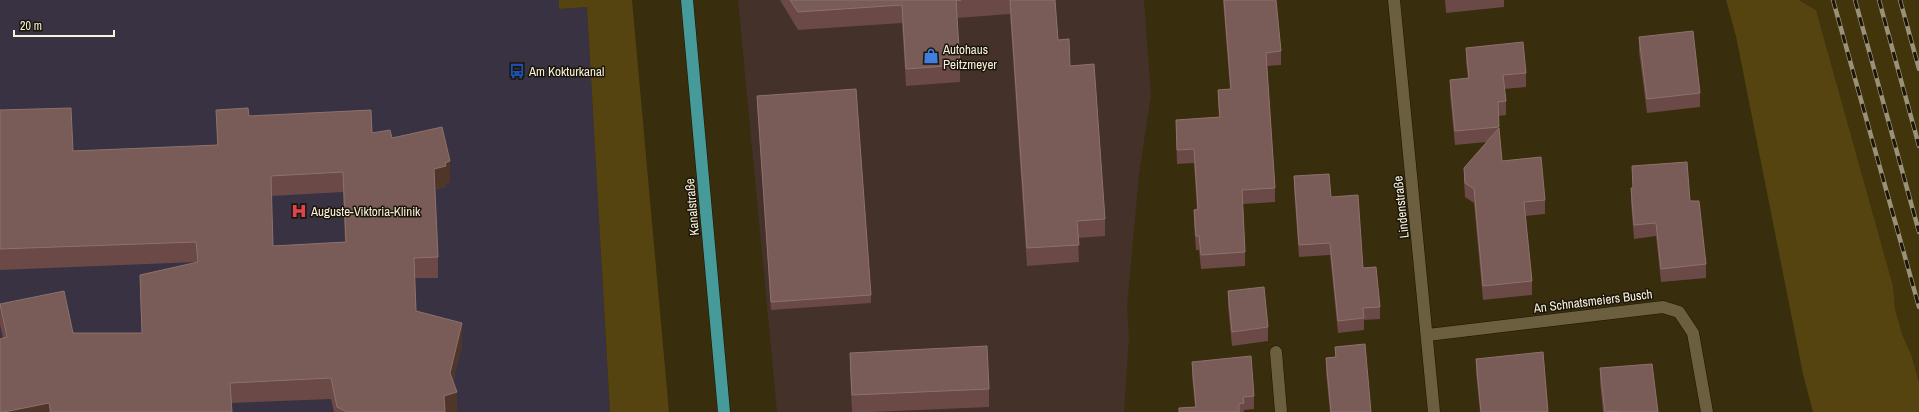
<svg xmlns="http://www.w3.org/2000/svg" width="1919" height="412" viewBox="0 0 1919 412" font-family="'Archivo Narrow',sans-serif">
  <rect width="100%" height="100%" fill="#382d0d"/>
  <path fill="#43312a" d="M738 0H1144L1151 95 1139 175 1127 307 1129 337 1124 412H777Z"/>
  <path fill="#42340b" d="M1799 0H1919V383L1912 357 1902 334 1895 309 1893 286 1816 10Z"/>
  <path fill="#393243" d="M0 0H559V9L587 7 610 412H0Z"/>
  <g fill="#564410">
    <path d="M559 0H632L669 412H610L587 7 559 9Z"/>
    <path d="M1726 0H1799L1816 10 1893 286 1895 309 1902 334 1912 357 1919 383V412H1813L1803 374 1736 36Z"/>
  </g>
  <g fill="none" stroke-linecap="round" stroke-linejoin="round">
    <defs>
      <g id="minor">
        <path d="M1394 0 1434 412"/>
        <path d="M1428 335 1663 307 1679 312 1693 333 1707 412"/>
        <path d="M1276 352 1281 412"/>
      </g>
      <path id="major" d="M687 0 724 412"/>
    </defs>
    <use href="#minor" stroke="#1d1501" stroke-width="13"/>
    <use href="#major" stroke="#1d1501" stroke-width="13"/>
    <use href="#minor" stroke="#6b5f40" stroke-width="12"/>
    <use href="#major" stroke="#469a99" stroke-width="12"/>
    <defs>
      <g id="rail">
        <path d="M1833 0 1919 307"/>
        <path d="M1855 0 1919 232"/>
        <path d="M1879 0 1919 146"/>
        <path d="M1900 0 1919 69"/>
      </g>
    </defs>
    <use href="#rail" stroke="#9a9178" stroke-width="4.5"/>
    <use href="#rail" stroke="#1b1609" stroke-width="3" stroke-dasharray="9" stroke-linecap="butt"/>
  </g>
  <g fill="#6a4946" fill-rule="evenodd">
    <path d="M780 0H1055L1058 40 1070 66 1105 219V236L1078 238 1079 262 1027 266 1010 14 957 18 960 65V82L906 86 902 23 798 30Z"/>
    <path d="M1223 0H1276L1281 51V65L1267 66 1275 188V202L1243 204 1245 252V266L1201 269 1199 250H1196L1194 224V210H1197L1194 163 1177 164 1176 134V120L1219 117 1218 103V90L1230 89Z"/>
    <path d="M1445 0H1504V7L1446 13Z"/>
    <path d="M1639 37 1700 93V107L1647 113 1639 51Z"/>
    <path d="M1466 48 1526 73V87L1504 89 1506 101V115L1499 116V128L1502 161 1545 200V214L1525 216 1532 281V295L1483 300 1474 203 1465 197 1464 182V168L1487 142 1455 145 1450 94V80L1468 78 1466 62Z"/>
    <path d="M757 96 871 295V303L771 310 757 104Z"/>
    <path d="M0 110 73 151 217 145 216 110 249 116 372 133 392 138 450 182 446 183V187L435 189 438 257V278H415L416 311 462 344 453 381 457 412H334L331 399 231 403 232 412H0L3 338 0 325V304L73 333H142L140 295V275L196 263V262L0 270ZM343 192 345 242 273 246 271 196Z"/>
    <path d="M1632 166 1690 201 1706 264V278L1661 282 1656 236 1634 239 1631 202V188H1633Z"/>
    <path d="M1294 176 1331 197 1363 268 1380 307V319L1364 320V330L1338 333 1330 255 1299 257 1294 188Z"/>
    <path d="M1228 291 1268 327V341L1232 346 1228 305Z"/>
    <path d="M1335 347 1371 412H1330L1326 372V358L1335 357Z"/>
    <path d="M850 353 989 389V407L873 412H852L850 371Z"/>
    <path d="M1476 359 1548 412H1480L1476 372Z"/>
    <path d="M1192 362 1254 396V409L1244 410V412H1179V408L1195 407 1192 376Z"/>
    <path d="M1600 368 1658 412H1603L1600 382Z"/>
  </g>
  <g fill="#4f3629">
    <path d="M450 161V182L446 183V187L434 189V169L445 163Z"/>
    <path d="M462 323V344L450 393V373Z"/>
    <path d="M457 392V412H444V396Z"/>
    <path d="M49 403V412H4Z"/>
  </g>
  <g fill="#795b57" stroke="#8d726c" fill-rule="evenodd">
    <path d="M790 0H961H956L960 65 906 69 902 5 798 12Z"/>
    <path d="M1010 0H1055L1058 40 1069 39 1070 66 1094 64 1105 219 1077 221 1079 245 1027 248Z"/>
    <path d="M1224 0H1276L1281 51 1266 53 1275 188 1242 190 1245 252 1201 255 1199 236H1196L1194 210 1198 209 1194 149 1177 150 1176 120 1220 117 1218 90 1231 89Z"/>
    <path d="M1693 31 1700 93 1647 99 1639 37Z"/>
    <path d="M1523 42 1526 73 1503 75 1506 101 1498 102 1499 127 1455 131 1450 80 1469 78 1466 48Z"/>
    <path d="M856 89 871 295 771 302 757 96Z"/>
    <path d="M71 108 73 151 218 145 216 110 248 108 249 116 371 110 372 133 390 130 392 138 442 127 450 161 445 163 446 166 434 169 438 257 414 258 416 311 462 323 450 373 457 392 444 396 445 412H347L337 407 331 378 230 383 232 412H51L49 403 4 412H0V339L7 337 0 304 64 291 73 333H142L140 275 198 262 196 242 0 249V110ZM343 172 346 242 273 246 271 176Z"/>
    <path d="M1499 128 1502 161 1541 157 1545 200 1524 202 1532 281 1483 286 1474 189 1465 183 1464 168Z"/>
    <path d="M1687 162 1690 201H1699L1706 264 1661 269 1656 223 1634 225 1631 188H1633L1632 166Z"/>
    <path d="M1329 174 1331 197 1358 195 1363 268 1376 267 1380 307 1363 308 1364 318 1338 321 1330 243 1299 245 1294 176Z"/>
    <path d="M1264 287 1268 327 1232 332 1228 291Z"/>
    <path d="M1365 344 1371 412H1331L1326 358 1336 357 1335 347Z"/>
    <path d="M987 346 989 389 852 395 850 353Z"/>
    <path d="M1543 352 1548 412H1481L1476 359Z"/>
    <path d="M1251 356 1254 396 1243 397 1244 403 1239 404V412H1179V408L1196 407 1192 362Z"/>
    <path d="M1652 364 1658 412H1617V411L1605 412 1600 368Z"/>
  </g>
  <defs>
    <symbol id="shop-bare" viewBox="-9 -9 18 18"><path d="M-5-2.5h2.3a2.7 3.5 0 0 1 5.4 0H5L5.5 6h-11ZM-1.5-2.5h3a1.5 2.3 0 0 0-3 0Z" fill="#3f7fe0" stroke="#1b1609" stroke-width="2.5" paint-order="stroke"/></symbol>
    <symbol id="bus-bare" viewBox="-9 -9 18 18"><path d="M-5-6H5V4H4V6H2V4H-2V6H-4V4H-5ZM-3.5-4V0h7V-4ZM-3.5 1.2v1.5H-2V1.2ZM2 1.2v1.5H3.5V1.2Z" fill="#1a4fb4" stroke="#1b1609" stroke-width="2.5" paint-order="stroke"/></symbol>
    <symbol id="hospital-bare" viewBox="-9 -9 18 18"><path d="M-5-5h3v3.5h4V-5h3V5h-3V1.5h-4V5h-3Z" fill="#e0444e" stroke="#1b1609" stroke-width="2.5" paint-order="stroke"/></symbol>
  </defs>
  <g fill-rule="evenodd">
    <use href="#shop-bare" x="920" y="45" width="22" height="22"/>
    <use href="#bus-bare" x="506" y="60" width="22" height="22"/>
    <use href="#hospital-bare" x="288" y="200" width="22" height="22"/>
  </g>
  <g text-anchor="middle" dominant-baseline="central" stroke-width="3" stroke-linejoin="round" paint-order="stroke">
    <g font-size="13" fill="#f8f1df" stroke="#1b1609" text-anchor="start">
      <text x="943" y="49">Autohaus<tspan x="943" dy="15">Peitzmeyer</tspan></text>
      <text x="529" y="71">Am Kokturkanal</text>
      <text x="311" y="211">Auguste-Viktoria-Klinik</text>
    </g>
    <g font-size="13" fill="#f8f1df" stroke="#1b1609">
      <text transform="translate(692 207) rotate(-95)">Kanalstraße</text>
      <text transform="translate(1401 207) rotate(-96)">Lindenstraße</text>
      <text transform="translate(1593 301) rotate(-7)">An Schnatsmeiers Busch</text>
    </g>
  </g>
  <path d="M14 30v6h100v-6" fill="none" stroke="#f8f1df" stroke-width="2"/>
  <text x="20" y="30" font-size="12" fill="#f8f1df" stroke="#1b1609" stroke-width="3" paint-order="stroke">20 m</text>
</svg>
